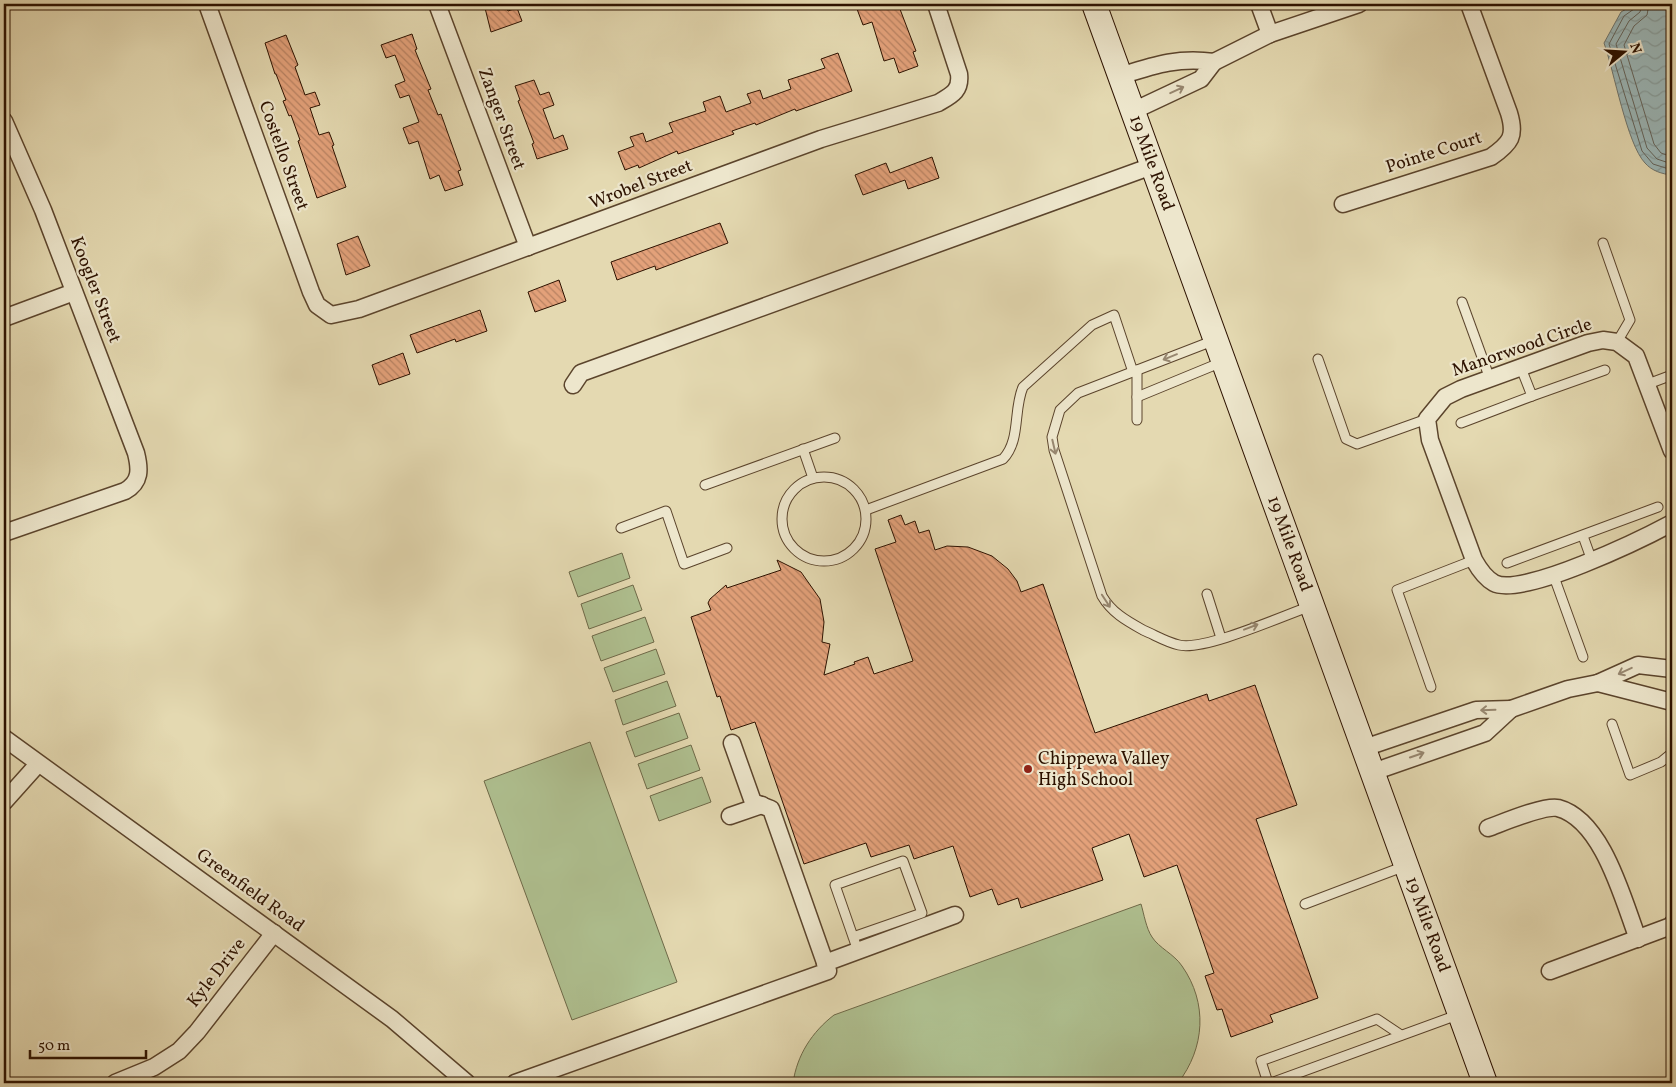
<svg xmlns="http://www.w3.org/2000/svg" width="1676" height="1087" viewBox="0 0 1676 1087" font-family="Vollkorn,serif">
  <defs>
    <pattern id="water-waves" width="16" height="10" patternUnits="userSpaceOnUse" patternTransform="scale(1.25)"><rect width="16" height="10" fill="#9bb7b8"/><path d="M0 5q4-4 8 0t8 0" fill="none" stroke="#869c9c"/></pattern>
    <pattern id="building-back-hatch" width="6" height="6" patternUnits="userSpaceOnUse" patternTransform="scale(1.25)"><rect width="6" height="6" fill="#e3a17a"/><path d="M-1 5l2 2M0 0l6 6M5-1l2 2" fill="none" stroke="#b88262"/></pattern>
  </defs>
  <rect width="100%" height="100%" fill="#e4d9b1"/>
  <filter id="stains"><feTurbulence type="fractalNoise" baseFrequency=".004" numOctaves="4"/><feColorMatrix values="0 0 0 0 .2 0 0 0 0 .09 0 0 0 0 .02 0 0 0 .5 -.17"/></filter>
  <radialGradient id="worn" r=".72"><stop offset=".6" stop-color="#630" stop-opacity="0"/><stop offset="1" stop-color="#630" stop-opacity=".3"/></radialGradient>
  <g fill="#afc090" stroke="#6e6948">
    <path d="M622 553 630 578 578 597 569 572Z"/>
    <path d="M633 585 642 610 589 629 581 604Z"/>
    <path d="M645 617 654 642 601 661 592 636Z"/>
    <path d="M656 649 665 674 613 692 604 668Z"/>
    <path d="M667 681 676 706 623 725 615 700Z"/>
    <path d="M679 713 688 738 635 757 626 732Z"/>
    <path d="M590 742 677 982 572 1020 484 781Z"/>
    <path d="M691 745 700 770 647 789 638 764Z"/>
    <path d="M702 777 711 802 659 821 650 796Z"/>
    <path d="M1141 904C1144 914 1146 928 1152 937 1159 948 1174 954 1182 966 1208 1003 1205 1048 1178 1083H793C797 1055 812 1032 834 1015Z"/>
  </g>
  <path fill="url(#water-waves)" stroke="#6f756e" d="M1635 4H1672V175C1662 174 1652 171 1645 163 1627 144 1614 71 1604 43L1621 12Z"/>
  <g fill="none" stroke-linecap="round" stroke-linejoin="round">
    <g stroke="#64645c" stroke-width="1">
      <path d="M1636 4 1634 9 1624 16 1609 44 1642 151 1653 164 1672 170"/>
      <path d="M1642 4 1640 12 1629 21 1616 44 1647 148 1657 159 1672 164"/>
      <path d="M1649 4 1647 15 1634 26 1624 45 1654 144 1661 153 1672 157"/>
    </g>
  </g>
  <g fill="url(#building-back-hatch)" stroke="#2d1200">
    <path d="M484 4H505L508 11 517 8 522 21 491 32Z"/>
    <path d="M872 4H898L916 51 913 52 918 66 899 73 894 58 884 61 872 22 863 25 857 9Z"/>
    <path d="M412 34 417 49 415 50 431 89 428 90 438 115 441 114 461 170 458 171 463 185 445 191 439 175 430 179 418 141 409 144 403 128 419 122 409 95 400 98 395 85 405 81 395 55 386 58 381 45Z"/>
    <path d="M286 35 298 65 295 67 305 95 315 92 320 105 310 108 319 135 329 132 334 145 332 146 346 187 317 198 298 141 300 140 291 115 289 116 283 101 286 100 276 74H275L265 43Z"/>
    <path d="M838 53 852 91 796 111 795 109 756 125 755 123 732 131 734 134 678 154 677 151 639 168 638 165 625 170 618 152 634 146 630 137 643 133 646 142 673 132 669 123 706 111 703 102 720 96 726 112 751 103 747 94 760 90 763 99 791 89 788 80 825 68 821 59Z"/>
    <path d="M534 80 540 95 549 92 554 105 543 109 554 139 563 135 568 149 537 159 532 144 534 143 518 101 520 100 515 86Z"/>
    <path d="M932 157 939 178 908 189 905 180 863 195 855 175 886 163 890 173Z"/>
    <path d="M720 223 728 243 656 270 655 266 617 280 611 262Z"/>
    <path d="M358 236 370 266 346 275 337 244Z"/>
    <path d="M559 280 566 301 535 312 528 292Z"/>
    <path d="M480 310 487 331 456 342 455 339 417 353 410 335Z"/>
    <path d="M403 353 410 374 379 385 372 365Z"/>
    <path d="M901 515 905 525 915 521 919 533 929 530 935 550 947 546 968 547 992 556 1008 569 1017 581 1021 592 1043 584 1095 733 1207 694 1209 701 1255 685 1297 805 1256 819 1318 998 1270 1015 1273 1022 1231 1037 1222 1009 1217 1010 1205 976 1214 973 1177 865 1144 877 1129 834 1092 848 1103 880 1021 908 1018 898 998 905 992 889 970 897 953 846 914 859 909 845 871 857 866 843 804 864 755 722 731 730 720 696 717 697 691 617 711 610 708 603 710 599 726 585 727 588 781 570 777 560 801 572 820 599 824 622 822 642 830 644 824 675 855 664 854 662 868 657 874 674 913 661 875 549 896 542 888 520Z"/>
  </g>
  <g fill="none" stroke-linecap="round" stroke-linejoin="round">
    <defs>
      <g id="lane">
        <path d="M1603 243 1630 320 1617 342"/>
        <path d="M1462 302 1490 379"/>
        <path d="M1215 340 1078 393 1060 410 1052 437 1054 450 1102 596C1112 613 1127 621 1143 630 1155 635 1166 642 1179 645 1205 651 1282 616 1311 606"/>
        <path d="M1318 359 1346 439 1357 444 1427 419"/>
        <path d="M1521 368 1532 396 1605 370"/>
        <path d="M1137 370V420"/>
        <path d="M1648 384 1672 375"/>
        <path d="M1137 397 1222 362"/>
        <path d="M1461 423 1532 396"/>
        <path d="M803 449 813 478"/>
        <circle cx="824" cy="519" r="42"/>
        <path d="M705 485 835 438"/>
        <path d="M866 510 1003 459C1021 440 1013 410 1023 387L1092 325 1114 315 1133 372"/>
        <path d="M621 528 666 511 684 564 727 548"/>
        <path d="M1583 536 1592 561"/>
        <path d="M1507 563 1658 507"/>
        <path d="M1553 574 1583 657"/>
        <path d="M1207 594 1221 638"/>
        <path d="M1431 687 1397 590 1474 560"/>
        <path d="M1612 724 1630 775 1661 762 1672 753"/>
        <path d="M1305 904 1405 866"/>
        <path d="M853 937 922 913 903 861 835 885 858 951"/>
        <path d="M1268 1083 1261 1061 1377 1019 1401 1035"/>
        <path d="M1271 1083 1460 1014"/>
      </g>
      <g id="street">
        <path d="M207 4 311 292 317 305 331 315 359 309 821 139 938 103C952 95 961 91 959 74L936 4"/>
        <path d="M437 4 528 247"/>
        <path d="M1259 4 1270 34"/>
        <path d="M1214 62 1270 34 1359 4"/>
        <path d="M1120 76C1155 65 1178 57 1214 62L1201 79 1133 111"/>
        <path d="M4 121 43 210 136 453C140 469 141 482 125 491L4 533"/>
        <path d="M1343 204 1491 157C1511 143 1516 136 1509 113L1469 4"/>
        <path d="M4 318 74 292"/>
        <path d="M573 385 581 373 1152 166"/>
        <path d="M1672 451 1636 356 1617 342 1603 340 1588 343 1461 389 1445 397 1427 419 1430 440 1474 560C1479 569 1485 578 1494 583 1522 598 1644 538 1672 523"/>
        <path d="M1672 669 1638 665 1598 683 1672 702"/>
        <path d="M1511 709 1568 689 1598 683"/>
        <path d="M4 738 392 1019 467 1083"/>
        <path d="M1364 748 1476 710 1511 709 1485 733 1373 772"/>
        <path d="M4 802 38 764"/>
        <path d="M730 816 762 805"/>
        <path d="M1488 828C1502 823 1544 805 1558 808 1603 820 1623 900 1638 939"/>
        <path d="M825 963 955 915"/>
        <path d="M1550 971 1671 926 1672 924"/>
        <path d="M115 1083 154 1067 179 1051 197 1032 274 933"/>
        <path d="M515 1083 828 971 771 809 753 802 732 743"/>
      </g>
      <g id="secondary">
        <path id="s1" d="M1094 4 1485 1083"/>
      </g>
    </defs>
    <use href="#lane" stroke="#5b442c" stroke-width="11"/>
    <use href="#street" stroke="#5b442c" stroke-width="19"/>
    <use href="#secondary" stroke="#2d1200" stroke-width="26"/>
    <use href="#lane" stroke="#ede6cc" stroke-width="9"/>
    <use href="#street" stroke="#ede6cc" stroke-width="16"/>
    <use href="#secondary" stroke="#ede6cc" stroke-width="24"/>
  </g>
  <defs><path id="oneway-shaft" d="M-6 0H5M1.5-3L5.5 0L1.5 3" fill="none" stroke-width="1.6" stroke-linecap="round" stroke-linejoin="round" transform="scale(1.25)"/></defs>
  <g stroke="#978770">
    <use href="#oneway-shaft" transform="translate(1177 90) rotate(-25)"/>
    <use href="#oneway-shaft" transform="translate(1170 357) rotate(158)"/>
    <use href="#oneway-shaft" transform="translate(1054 447) rotate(77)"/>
    <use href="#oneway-shaft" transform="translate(1106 601) rotate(57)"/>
    <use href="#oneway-shaft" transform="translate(1251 627) rotate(-21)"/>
    <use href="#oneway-shaft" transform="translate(1625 671) rotate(155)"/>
    <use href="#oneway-shaft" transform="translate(1488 710) rotate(178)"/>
    <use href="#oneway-shaft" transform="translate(1417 755) rotate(-19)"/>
  </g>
  <circle fill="#8f2418" stroke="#ede6cc" stroke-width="2" cx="1028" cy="769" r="5"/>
  <g text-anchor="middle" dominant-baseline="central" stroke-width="4.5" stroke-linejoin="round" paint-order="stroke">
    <g font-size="18" fill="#2d1200" stroke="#ede6cc">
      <text transform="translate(501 119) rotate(70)">Zanger Street</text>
      <text transform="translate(1434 153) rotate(-18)">Pointe Court</text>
      <text transform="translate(283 156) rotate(70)">Costello Street</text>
      <text stroke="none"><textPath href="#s1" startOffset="169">19 Mile Road</textPath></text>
      <text transform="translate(641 185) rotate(-21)">Wrobel Street</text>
      <text transform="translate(95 290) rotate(69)">Koogler Street</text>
      <text transform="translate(1522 348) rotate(-19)">Manorwood Circle</text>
      <text stroke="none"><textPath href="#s1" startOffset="574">19 Mile Road</textPath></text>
      <text transform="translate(250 891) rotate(36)">Greenfield Road</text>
      <text stroke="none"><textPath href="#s1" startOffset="979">19 Mile Road</textPath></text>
      <text transform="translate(217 973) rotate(-52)">Kyle Drive</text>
    </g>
    <g font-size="18" fill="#2d1200" stroke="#ede6cc" text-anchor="start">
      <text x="1038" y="759">Chippewa Valley<tspan x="1038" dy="21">High School</tspan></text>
    </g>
  </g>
  <rect width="1676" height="1087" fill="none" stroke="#e4d9b1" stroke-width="20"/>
  <rect x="5" y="5" width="1666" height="1077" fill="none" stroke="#2d1200" stroke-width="2.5"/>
  <rect x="10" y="10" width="1656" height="1067" fill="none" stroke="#2d1200"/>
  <g transform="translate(1624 52) rotate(72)" stroke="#ede6cc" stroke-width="4" paint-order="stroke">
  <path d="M0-4L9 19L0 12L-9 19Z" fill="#2d1200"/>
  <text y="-8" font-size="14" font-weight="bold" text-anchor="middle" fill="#2d1200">N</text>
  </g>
  <path d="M30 1050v8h116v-8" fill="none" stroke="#2d1200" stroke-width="2.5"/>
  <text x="38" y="1050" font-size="15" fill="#2d1200" stroke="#ede6cc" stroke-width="4" paint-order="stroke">50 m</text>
  <rect width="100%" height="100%" filter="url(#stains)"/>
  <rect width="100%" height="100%" fill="url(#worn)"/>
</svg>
